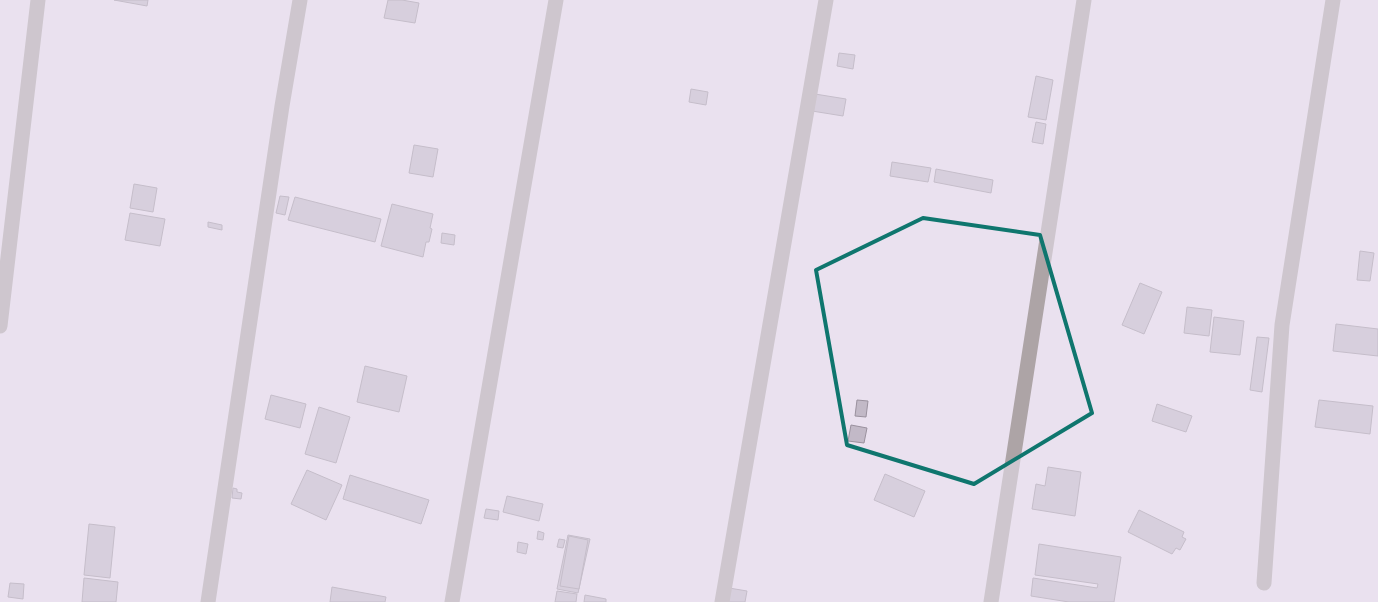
<svg xmlns="http://www.w3.org/2000/svg" width="1378" height="602" viewBox="0 0 1378 602" font-family="'Space Grotesk',sans-serif">
  <rect width="100%" height="100%" fill="#eae1ef"/>
  <g fill="#c2b9c7" stroke="#9a919e">
    <path d="M114 0H148L147 6Z"/>
    <path d="M388 0H402L419 3 415 23 384 18Z"/>
    <path d="M839 53 855 55 853 69 837 66Z"/>
    <path d="M1036 76 1053 80 1046 120 1028 117Z"/>
    <path d="M691 89 708 92 706 105 689 102Z"/>
    <path d="M815 94 846 99 843 116 812 111Z"/>
    <path d="M1036 122 1046 124 1043 144 1032 142Z"/>
    <path d="M414 145 438 149 433 177 409 173Z"/>
    <path d="M892 162 931 168 928 182 890 176Z"/>
    <path d="M936 169 993 180 991 193 934 182Z"/>
    <path d="M134 184 157 188 153 212 130 208Z"/>
    <path d="M280 196 289 197 285 215 276 213Z"/>
    <path d="M295 197 381 219 375 242 288 220Z"/>
    <path d="M392 204 433 214 430 228 432 229 429 242H426L423 257 381 246Z"/>
    <path d="M130 213 165 219 160 246 125 240Z"/>
    <path d="M208 222 222 225V230L208 227Z"/>
    <path d="M442 233 455 235 454 245 441 243Z"/>
    <path d="M1360 251 1374 253 1370 281 1357 280Z"/>
    <path d="M1140 283 1162 292 1144 334 1122 325Z"/>
    <path d="M1187 307 1212 310 1209 336 1184 333Z"/>
    <path d="M1214 317 1244 321 1240 355 1210 352Z"/>
    <path d="M1336 324 1378 329V356L1333 351Z"/>
    <path d="M1257 337 1269 338 1262 392 1250 390Z"/>
    <path d="M365 366 407 376 399 412 357 402Z"/>
    <path d="M271 395 306 404 300 428 265 419Z"/>
    <path d="M857 400 868 401 866 417 855 416Z"/>
    <path d="M1319 400 1373 406 1370 434 1315 427Z"/>
    <path d="M1157 404 1192 416 1186 432 1152 421Z"/>
    <path d="M319 407 350 417 336 463 305 454Z"/>
    <path d="M851 425 867 428 864 443 848 441Z"/>
    <path d="M1048 467 1081 472 1075 516 1032 509 1036 484 1045 486Z"/>
    <path d="M307 470 342 485 326 520 291 504Z"/>
    <path d="M885 474 925 491 914 517 874 500Z"/>
    <path d="M350 475 429 500 421 524 343 499Z"/>
    <path d="M233 488 237 489V492L242 493 241 499 232 498Z"/>
    <path d="M507 496 543 504 539 521 503 512Z"/>
    <path d="M486 509 499 511 498 520 484 518Z"/>
    <path d="M1139 510 1184 532 1182 537 1186 539 1180 550 1176 548 1172 554 1128 532Z"/>
    <path d="M89 524 115 527 110 578 84 575Z"/>
    <path d="M538 531 544 533 543 540 537 539Z"/>
    <path d="M568 535 590 539 578 593 557 589Z"/>
    <path d="M569 536 588 540 579 589 560 586Z"/>
    <path d="M559 539 565 540 563 548 557 547Z"/>
    <path d="M518 542 528 544 526 554 517 552Z"/>
    <path d="M1039 544 1121 557 1114 602H1069L1031 596 1033 578 1097 588 1098 584 1035 575Z"/>
    <path d="M84 578 118 582 116 602H82Z"/>
    <path d="M10 583 24 584 23 599 8 597Z"/>
    <path d="M332 587 386 597 385 602H330Z"/>
    <path d="M729 588 747 591 745 602H726Z"/>
    <path d="M557 591 577 594 576 602H555Z"/>
    <path d="M585 595 606 599V602H584Z"/>
  </g>
  <g fill="none" stroke-linecap="round" stroke-linejoin="round">
    <g stroke="#ada4a6" stroke-width="15">
      <path d="M0 326 38 0"/>
      <path d="M1264 583 1282 325 1333 0"/>
      <path d="M208 602 282 106 300 0"/>
      <path d="M452 602 556 0"/>
      <path d="M722 602 826 0"/>
      <path d="M991 602 1084 0"/>
    </g>
  </g>
  <path d="M0 0H1378V602H0ZM923 218 1040 235 1092 413 974 484 847 445 816 270Z" fill="#eae1ef" fill-opacity=".55" fill-rule="evenodd"/>
  <path fill="none" stroke="#0f766e" stroke-width="4" stroke-linejoin="round" d="M923 218 1040 235 1092 413 974 484 847 445 816 270Z"/>
</svg>
